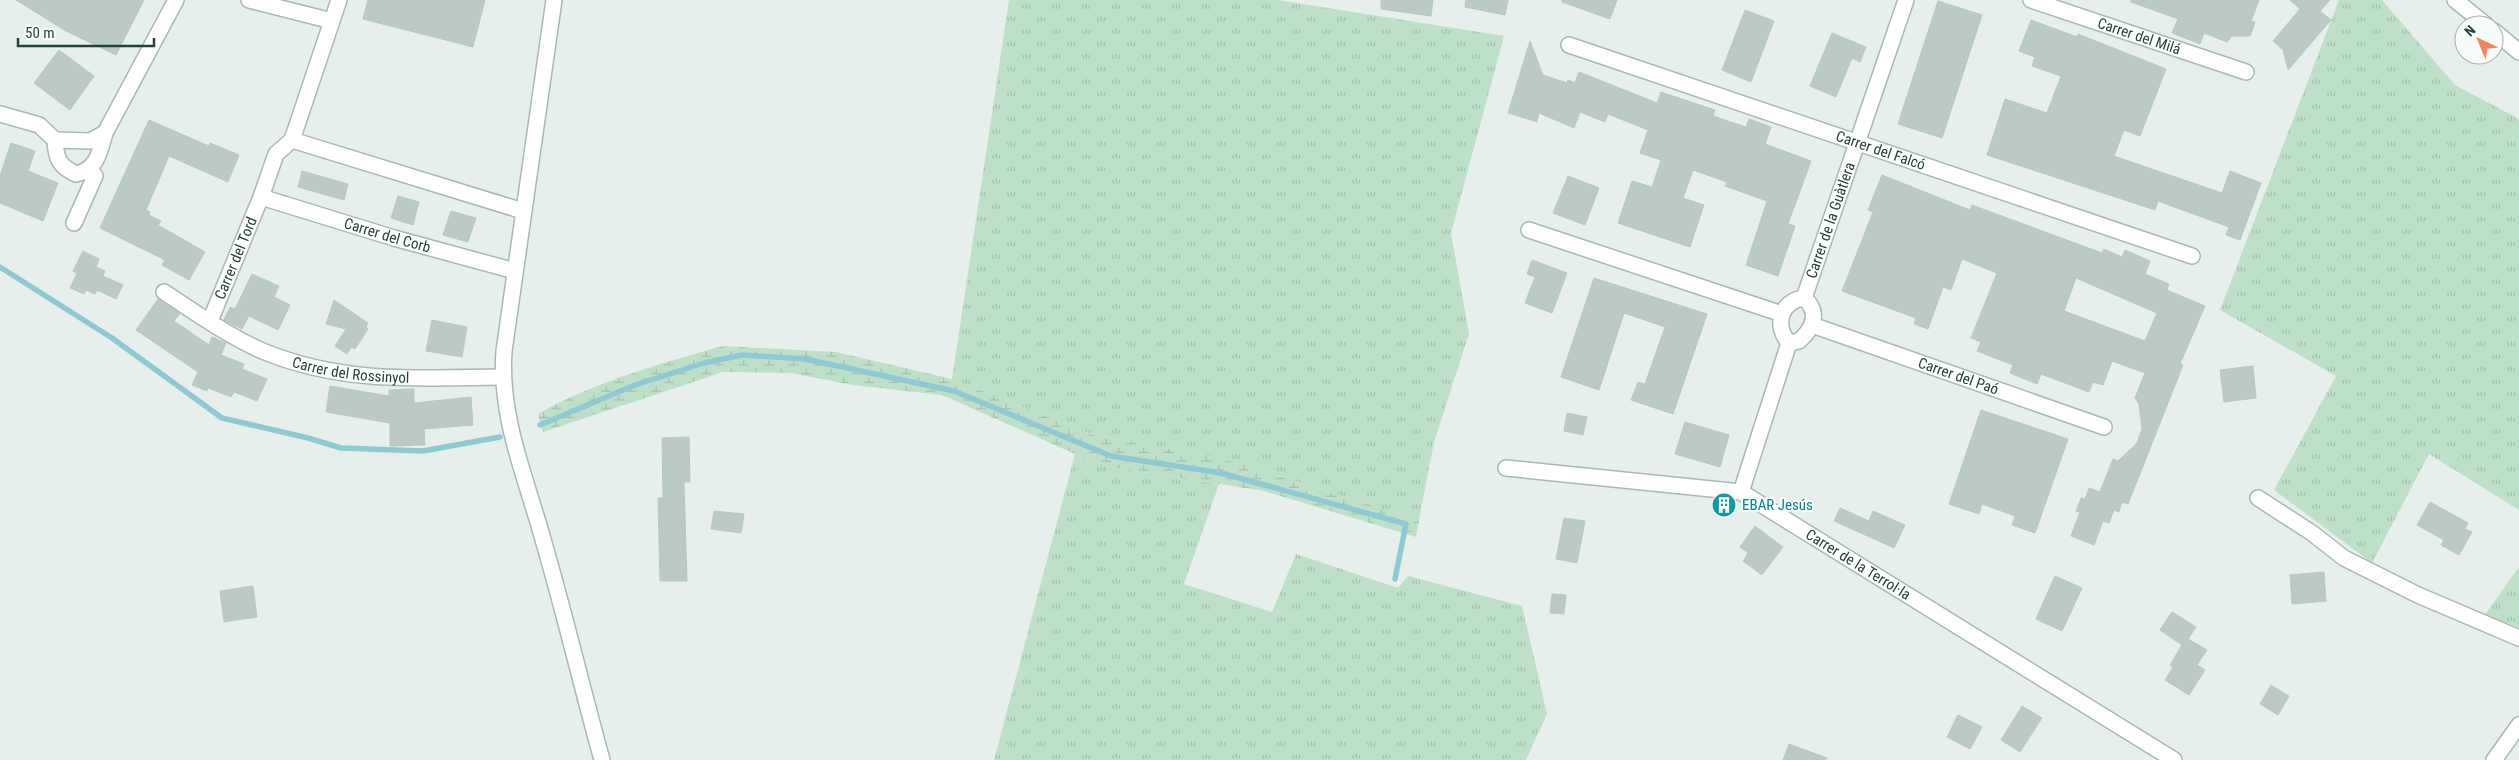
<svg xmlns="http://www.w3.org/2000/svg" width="2519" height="760" viewBox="0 0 2519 760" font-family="'Roboto Condensed',sans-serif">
  <defs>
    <pattern id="grass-tufts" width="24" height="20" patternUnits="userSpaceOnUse" patternTransform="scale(1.25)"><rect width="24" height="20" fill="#bfe0c8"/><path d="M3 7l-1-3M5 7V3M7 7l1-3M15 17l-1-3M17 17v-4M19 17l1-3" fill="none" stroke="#a4c1ad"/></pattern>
    <pattern id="wetland-marsh" width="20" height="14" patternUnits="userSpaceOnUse" patternTransform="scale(1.25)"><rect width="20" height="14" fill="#bfe0c8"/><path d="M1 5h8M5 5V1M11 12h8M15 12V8" fill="none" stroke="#a4c1ad"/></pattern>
  </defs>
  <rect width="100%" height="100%" fill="#e6efeb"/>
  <g fill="url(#grass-tufts)">
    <path d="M1009 0H1278L1504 36 1451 233 1469 334 1434 442 1419 520 1224 459 1094 435 952 379Z"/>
    <path d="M2339 0H2382L2455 85 2519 119V510L2429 454 2372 563 2274 490 2336 376 2220 310Z"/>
    <path d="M1075 454 1110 467 1219 484 1184 584 1272 612 1296 554 1398 588 1408 576 1522 606 1547 714 1526 760H994Z"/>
    <path d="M2519 567V627L2484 616Z"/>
  </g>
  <path fill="url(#wetland-marsh)" d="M723 346 836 352 952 379 1094 435 1224 459 1419 520 1416 537 1264 491 1110 467 1075 454 942 395 853 385 791 373 723 372 543 432 538 414C596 381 660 364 723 346Z"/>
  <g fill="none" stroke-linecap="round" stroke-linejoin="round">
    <g stroke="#8ec9d4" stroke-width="5.5">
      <path d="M0 267 112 338 222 418 308 438 341 448 423 451 500 437"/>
      <path d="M540 425 635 385 704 363 742 355 805 359 954 391 1111 456 1221 473 1406 524 1395 579"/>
    </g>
  </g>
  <g fill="#bbcac4" stroke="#b8c9c2" fill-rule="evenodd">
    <path d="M16 0H144L116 55 66 31Z"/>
    <path d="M368 0H485L473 47 363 19Z"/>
    <path d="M1381 0H1433L1431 16 1381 9Z"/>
    <path d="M1466 0H1508L1505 15 1465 7Z"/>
    <path d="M1562 0H1617L1610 19 1562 2Z"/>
    <path d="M2131 0H2259L2251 21 2255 22 2250 36H2232L2227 42 2204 33 2200 44 2172 33 2178 19 2131 2Z"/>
    <path d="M2290 0H2330L2320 11 2331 20 2288 70 2283 50 2273 41 2300 9Z"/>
    <path d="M1938 1 1982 15 1942 138 1898 124Z"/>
    <path d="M1745 10 1774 21 1751 82 1722 70Z"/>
    <path d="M2031 20 2077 37 2078 34 2166 69 2140 136 2124 130 2114 156 2222 193 2230 171 2261 183 2240 240 2226 235 2229 227 2158 201 2155 210 1987 155 2005 99 2047 113 2061 76 2032 66 2035 57 2019 51Z"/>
    <path d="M1832 33 1866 47 1860 62 1852 58 1836 97 1810 86Z"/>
    <path d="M1530 41 1543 75 1567 83 1568 80 1575 83 1579 72 1657 103 1661 92 1715 110 1713 116 1746 127 1749 119 1771 127 1765 144 1811 161 1788 224 1795 226 1778 276 1746 265 1767 201 1725 186 1727 182 1693 170 1683 198 1704 205 1690 247 1618 223 1632 181 1652 187 1661 160 1640 153 1648 130 1608 114 1605 122 1580 112 1574 128 1539 113 1537 122 1508 113Z"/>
    <path d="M59 50 94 76 70 110 34 83Z"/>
    <path d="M149 120 209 146 210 143 239 155 228 182 169 156 146 210 150 212 149 215 161 221 158 225 205 252 189 280 162 265 165 260 100 228Z"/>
    <path d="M11 143 35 151 28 171 58 183 43 221 0 203V176Z"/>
    <path d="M302 171 348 184 344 200 298 187Z"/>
    <path d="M1882 175 1970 210 1972 205 2102 253 2104 249 2122 257 2125 250 2150 261 2145 274 2169 284 2167 290 2205 306 2180 364 2183 365 2128 504 2122 502 2119 512 2114 510 2109 523 2103 521 2094 545 2071 536 2080 512 2076 511 2081 498 2085 499 2089 488 2100 492 2113 459 2118 461 2137 443 2142 429 2139 404 2135 398 2145 373 2112 361 2103 385 2093 382 2089 392 2041 374 2037 384 2010 373 2013 365 1977 351 1981 342 1971 338 1997 273 1962 259 1951 290 1943 287 1928 329 1914 324 1916 318 1842 291 1873 212 1868 210ZM2076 278 2157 313 2145 341 2064 311Z"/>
    <path d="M1568 176 1599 188 1585 225 1553 213Z"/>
    <path d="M398 196 419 202 413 225 391 218Z"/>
    <path d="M451 211 476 218 468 242 443 235Z"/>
    <path d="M83 251 99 259 96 267 105 271 103 276 123 285 116 299 97 290 95 294 86 290 84 294 70 288 77 273 73 271Z"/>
    <path d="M1532 260 1567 273 1552 313 1525 303 1535 277 1527 274Z"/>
    <path d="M252 274 279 286 274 297 290 305 278 330 249 316 242 329 224 320 230 307 235 309Z"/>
    <path d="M1594 278 1707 314 1673 414 1631 400 1638 382 1645 384 1665 327 1624 313 1599 390 1561 377Z"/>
    <path d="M158 299 180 314 174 321 209 345 212 337 226 343 221 355 244 364 242 369 267 379 257 401 234 392 231 397 208 388 207 391 192 385 198 372 136 330Z"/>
    <path d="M334 300 368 323 366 327 368 329 355 349 351 347 347 354 335 346 346 329 326 324Z"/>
    <path d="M432 320 467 327 462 357 426 351Z"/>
    <path d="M2253 366 2256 398 2224 402 2220 370Z"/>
    <path d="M330 386 389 396V390L414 389V403L471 397 473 425 424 429 425 445 390 446V423L326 412Z"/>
    <path d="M1981 410 2068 439 2035 533 2012 525 2015 516 1982 504 1979 514 1949 504Z"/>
    <path d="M1567 413 1587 417 1583 435 1564 431Z"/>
    <path d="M1685 422 1729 435 1720 467 1675 454Z"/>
    <path d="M689 437 690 482H684L687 581H660L658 498H663L662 438Z"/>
    <path d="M2430 502 2468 523 2465 529 2472 532 2459 555 2441 545 2444 540 2417 525Z"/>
    <path d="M1840 508 1869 521 1873 511 1905 525 1894 548 1834 521Z"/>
    <path d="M714 511 744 514 741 533 711 529Z"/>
    <path d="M1564 518 1585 521 1577 563 1556 559Z"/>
    <path d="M1755 526 1783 547 1762 575 1743 561 1748 553 1740 547Z"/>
    <path d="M2324 572 2326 601 2292 604 2290 575Z"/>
    <path d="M2055 576 2082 588 2062 631 2036 619Z"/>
    <path d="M253 586 257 617 224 622 220 591Z"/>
    <path d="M1552 594 1566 595 1564 614 1550 613Z"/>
    <path d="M2172 612 2196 627 2188 639 2207 650 2197 665 2205 670 2189 695 2165 680 2173 667 2170 665 2182 645 2160 630Z"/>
    <path d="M2271 685 2289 696 2278 715 2260 704Z"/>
    <path d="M2022 706 2042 718 2020 752 2001 740Z"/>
    <path d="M1958 715 1982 727 1970 749 1947 737Z"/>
    <path d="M1789 744 1827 758 1826 760H1783Z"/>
  </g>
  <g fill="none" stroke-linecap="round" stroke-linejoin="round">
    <defs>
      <g id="street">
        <path d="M249 0 332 21"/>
        <path d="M339 0 292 140 523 211"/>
        <path id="s1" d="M2031 0 2246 72"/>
        <path id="s2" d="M1569 45 2192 256"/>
        <path d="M0 114 39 125 55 140"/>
        <path d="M105 133 176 0"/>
        <path d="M105 133C100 151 97 170 76 174 59 166 56 159 55 140L90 141Z"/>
        <path id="s3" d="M261 197 394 238 515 271"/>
        <path d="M74 223 95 176 90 168"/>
        <path d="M1529 230 1782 314"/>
        <path id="s4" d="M164 292C195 312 231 338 265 352 344 384 420 378 502 377"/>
        <path id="s5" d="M1804 298 1906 0"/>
        <path d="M1804 298C1820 312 1814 328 1799 341L1789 343C1774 326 1780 301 1804 298Z"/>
        <path id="s6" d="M210 321 261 197 276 154 292 140"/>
        <path id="s7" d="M1812 325 2104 427"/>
        <path id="s8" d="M1506 468 1741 492 2174 760"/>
        <path d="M1741 492 1789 343"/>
        <path d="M2258 498 2312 533 2344 558 2418 595 2519 638"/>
        <path d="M2494 760 2519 725"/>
      </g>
      <g id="secondary">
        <path d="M554 0 504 351C499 418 527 480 544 543 565 615 582 688 602 760"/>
        <path d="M2455 0 2486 25"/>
        <path d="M2494 31 2519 52"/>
      </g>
    </defs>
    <use href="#street" stroke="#a8b8b2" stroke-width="18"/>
    <use href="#secondary" stroke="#a4bbb3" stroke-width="18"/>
    <use href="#street" stroke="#fff" stroke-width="15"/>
    <use href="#secondary" stroke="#fff" stroke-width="15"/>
  </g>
  <defs>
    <symbol id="building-disc" viewBox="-11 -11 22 22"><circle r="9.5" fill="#0f9aa8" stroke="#f7fbf9"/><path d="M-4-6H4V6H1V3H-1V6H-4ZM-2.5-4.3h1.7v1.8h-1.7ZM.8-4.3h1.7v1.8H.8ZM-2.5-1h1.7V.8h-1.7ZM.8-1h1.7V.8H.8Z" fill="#fff"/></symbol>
  </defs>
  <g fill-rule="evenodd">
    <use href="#building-disc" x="1710" y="491" width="28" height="28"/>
  </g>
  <g text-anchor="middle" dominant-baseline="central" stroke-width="4.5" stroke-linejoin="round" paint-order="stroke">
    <g font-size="15" fill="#24423a" stroke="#f7fbf9">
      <text stroke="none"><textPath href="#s1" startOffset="114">Carrer del Milá</textPath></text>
      <text stroke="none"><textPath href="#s2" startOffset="329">Carrer del Falcó</textPath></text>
      <text stroke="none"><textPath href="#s5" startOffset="82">Carrer de la Guàtlera</textPath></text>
      <text stroke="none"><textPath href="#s3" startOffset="132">Carrer del Corb</textPath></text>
      <text stroke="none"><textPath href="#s6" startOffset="68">Carrer del Tord</textPath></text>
      <text stroke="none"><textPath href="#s4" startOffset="206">Carrer del Rossinyol</textPath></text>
      <text stroke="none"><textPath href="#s7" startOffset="155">Carrer del Paó</textPath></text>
      <text stroke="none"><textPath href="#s8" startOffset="374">Carrer de la Terrol·la</textPath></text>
    </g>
    <g font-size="15" fill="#0d838f" stroke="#f7fbf9" text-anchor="start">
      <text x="1742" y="505">EBAR Jesús</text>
    </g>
  </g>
  <g transform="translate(2479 40) rotate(316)"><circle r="24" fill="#f7fbf9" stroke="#a3b1ad"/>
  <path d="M0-4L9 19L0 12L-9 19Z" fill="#f4845f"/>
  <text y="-8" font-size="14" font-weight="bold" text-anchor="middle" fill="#24423a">N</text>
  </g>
  <path d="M18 38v8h136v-8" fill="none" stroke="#24423a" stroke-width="2.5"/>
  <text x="25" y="38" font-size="15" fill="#24423a" stroke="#f7fbf9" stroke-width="4" paint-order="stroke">50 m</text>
</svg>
